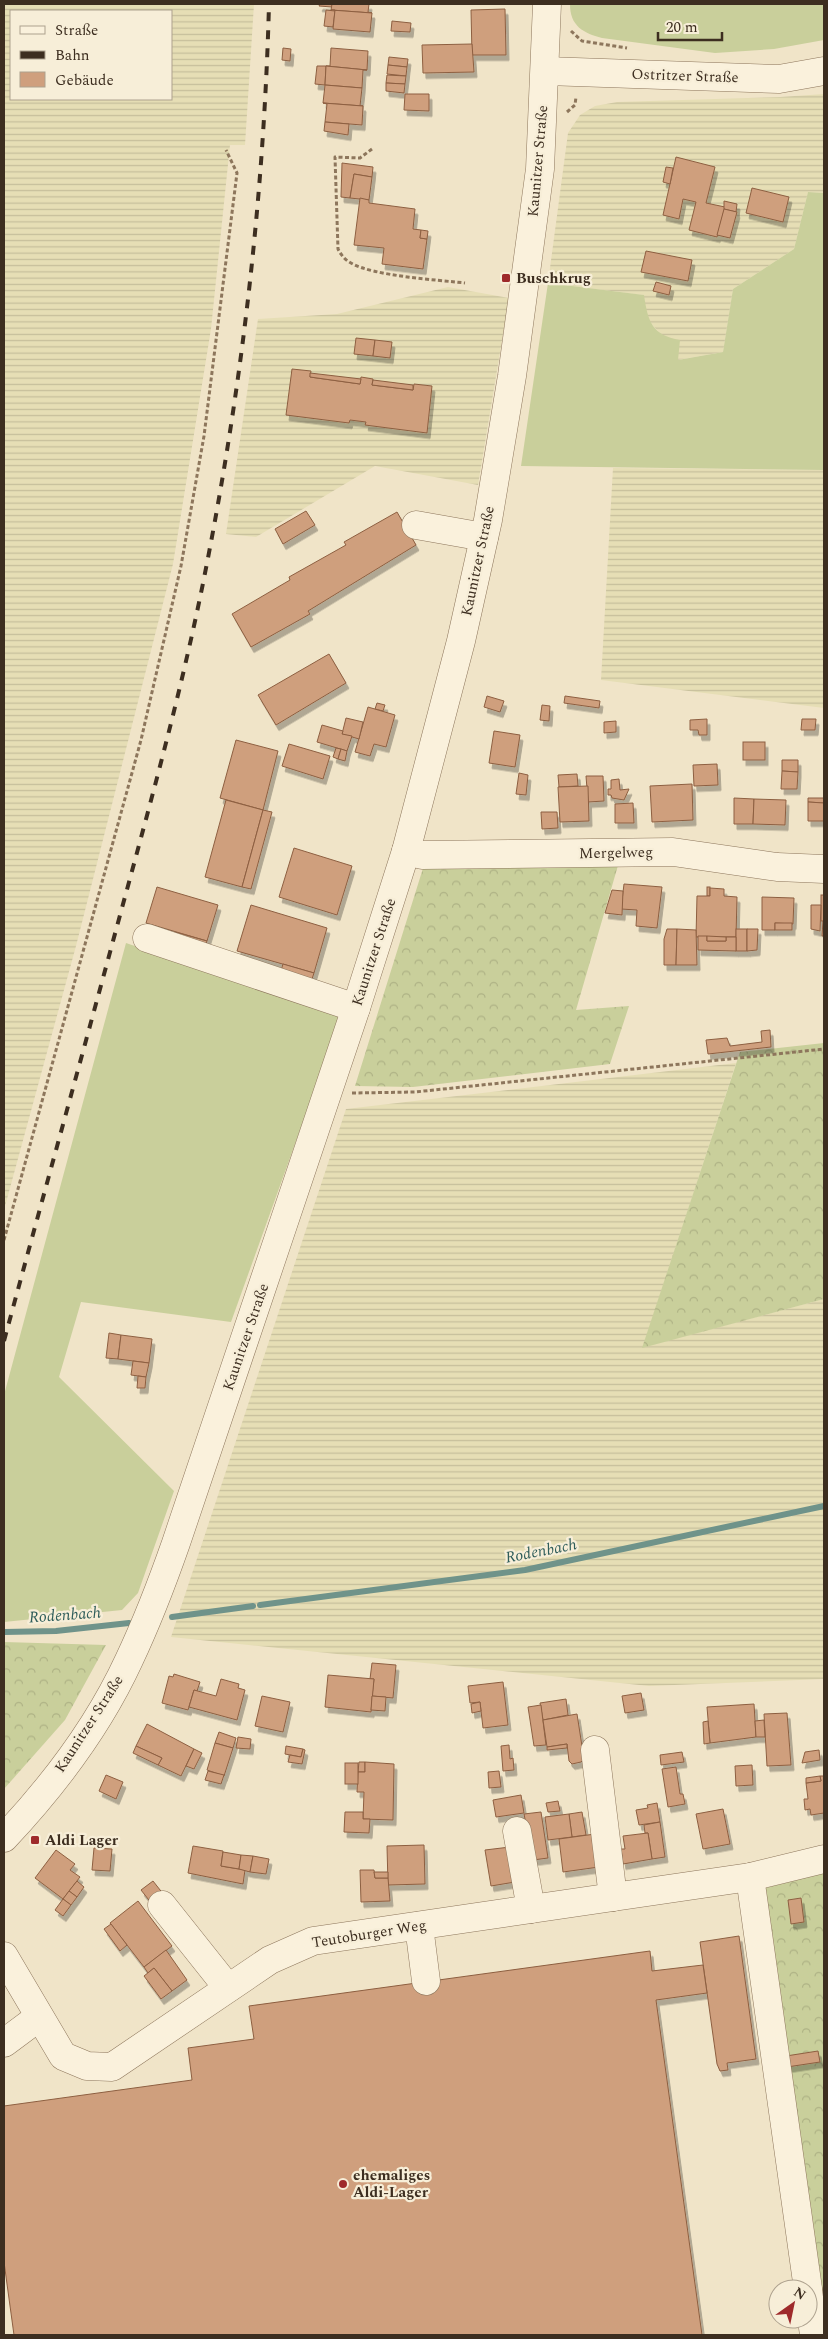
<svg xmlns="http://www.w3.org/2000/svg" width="828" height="2339" viewBox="0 0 828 2339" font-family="Spectral,serif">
  <defs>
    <pattern id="farmland-rules" width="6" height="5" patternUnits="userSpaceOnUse" patternTransform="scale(1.25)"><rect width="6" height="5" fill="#e6deb5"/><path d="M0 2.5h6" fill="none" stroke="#c6bf9b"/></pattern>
    <pattern id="forest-crowns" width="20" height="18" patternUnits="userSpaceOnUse" patternTransform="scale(1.25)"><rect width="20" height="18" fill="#c9cf9b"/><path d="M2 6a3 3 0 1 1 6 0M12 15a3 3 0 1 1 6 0" fill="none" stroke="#aeb285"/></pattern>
    <filter id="shadow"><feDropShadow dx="3" dy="5.5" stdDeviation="0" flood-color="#0004"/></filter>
  </defs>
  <rect width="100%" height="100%" fill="#f0e4c8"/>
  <g fill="url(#farmland-rules)" fill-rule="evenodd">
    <path d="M4 4H254L245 145H230L211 329 173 564 76 946 4 1210ZM171 11V99H11V11Z"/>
    <path d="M824 94V193L808 192 794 249 733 289 723 352 677 360 663 337 648 320 643 295 548 283 568 133 580 115 595 106 617 102 780 97Z"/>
    <path d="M448 287 509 298 478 485 375 466 256 537 226 534 258 319 337 314Z"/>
    <path d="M613 468 824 470V708L601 680Z"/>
    <path d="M736 1063 643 1347 824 1299V1679L649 1686 171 1637 346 1109Z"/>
  </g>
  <g fill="#c9cf9b">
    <path d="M570 4H824V40L774 49 715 53 602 38C583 33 570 26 570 4Z"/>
    <path d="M808 192 824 193V470L521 466 548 283 644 295C648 322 652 335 680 340L678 360 723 352 733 289 794 249Z"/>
    <path d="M126 943 341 1016 231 1322 81 1302 59 1377 174 1491 138 1593 122 1610 4 1622V1395Z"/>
  </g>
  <g fill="url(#forest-crowns)">
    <path d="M619 862 576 1010 629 1006 610 1064 413 1087 355 1086 424 865Z"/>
    <path d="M824 1043V1299L642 1348 740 1052Z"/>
    <path d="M4 1642 106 1645 65 1720 4 1789Z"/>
    <path d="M824 1873V2307L784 2080 765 1888Z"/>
  </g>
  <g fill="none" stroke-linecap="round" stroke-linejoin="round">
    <g stroke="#6f938a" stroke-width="6">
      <path d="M260 1605 525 1570 824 1506"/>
      <path d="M172 1617 253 1606"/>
      <path d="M4 1632 56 1631 129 1623"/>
    </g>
  </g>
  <g fill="#cf9f7d" stroke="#8d5f41" filter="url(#shadow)">
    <path d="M320 4H332V7L319 6Z"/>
    <path d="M332 4H369L368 12 372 13 331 10Z"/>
    <path d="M505 9 506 55H472L471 10Z"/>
    <path d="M326 10 335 11 333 27 324 26Z"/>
    <path d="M331 10 372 13 370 32 333 29 335 10Z"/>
    <path d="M392 21 411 23 410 32 391 31Z"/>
    <path d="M472 44 474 72 423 73 422 45Z"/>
    <path d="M283 48 291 49 290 61 282 60Z"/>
    <path d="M331 48 368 51 367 70 326 66H330Z"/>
    <path d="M389 57 408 59 407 67 388 65Z"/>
    <path d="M388 65 407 67 406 76 387 74Z"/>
    <path d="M317 66H326L325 85 315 84Z"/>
    <path d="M326 66 367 70H363L362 88 325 85Z"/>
    <path d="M387 75 406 76 405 84 386 83Z"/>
    <path d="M386 83 405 84 404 93 386 91Z"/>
    <path d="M325 85 362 88 360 106H363L323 103Z"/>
    <path d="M405 94H429V111L404 110Z"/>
    <path d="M323 103 363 106 362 125 325 122 327 104Z"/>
    <path d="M325 122 349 124 348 135 324 131Z"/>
    <path d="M676 157 715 167 706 203 725 207 717 237 689 230 696 202 683 199 679 219 663 215Z"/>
    <path d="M342 163 373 167 372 177 354 174 350 198 341 197Z"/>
    <path d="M666 167 673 168 670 184 663 182Z"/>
    <path d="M354 174 372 177 369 200 350 198Z"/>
    <path d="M752 188 789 197 783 222 746 213Z"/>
    <path d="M360 198 369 200V203L415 209 413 229 421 230 420 238 427 239 423 269 382 264 384 248 354 245Z"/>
    <path d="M724 201 737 204 736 212 724 209Z"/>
    <path d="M724 209 737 212 730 238 717 235Z"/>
    <path d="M421 230 428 231 427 239 420 238Z"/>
    <path d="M646 251 692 260 688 281 641 272Z"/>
    <path d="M656 282 671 286 669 295 653 291Z"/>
    <path d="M356 338 375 340 373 356 354 354Z"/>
    <path d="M375 340 392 342 390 358 373 356Z"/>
    <path d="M292 369 311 371 310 377 360 384 361 377 373 379 372 385 413 390 414 384 432 386 427 433 365 425 366 422 350 420 349 423 286 415Z"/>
    <path d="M310 373 361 379 360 384 310 377Z"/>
    <path d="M373 380 413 385V390L372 385Z"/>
    <path d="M306 511 315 525 283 544 275 529Z"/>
    <path d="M397 512 416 545 308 611 310 614 251 647 232 614 290 580 289 577 346 545 344 542Z"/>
    <path d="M329 654 346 683 276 725 258 695Z"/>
    <path d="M487 696 504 701 500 712 484 707Z"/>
    <path d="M565 696 600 701 599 708 564 703Z"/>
    <path d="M377 703 385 705 383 711 375 709Z"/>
    <path d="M542 705 550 706 549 721 540 720Z"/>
    <path d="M368 707 395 715 386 747 374 744 370 756 355 752Z"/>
    <path d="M346 718 363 722 359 739 342 734Z"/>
    <path d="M707 719V735H699L698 730H690V720Z"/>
    <path d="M802 719H816L815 730H801Z"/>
    <path d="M616 721V732L604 733V722Z"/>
    <path d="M322 725 343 731 342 734 352 736 347 751 317 742Z"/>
    <path d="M494 731 520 735 515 767 489 763Z"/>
    <path d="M236 740 278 751 263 810 220 798Z"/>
    <rect x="743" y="742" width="22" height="18"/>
    <path d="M289 744 330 756 323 779 282 766Z"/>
    <path d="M336 748 341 749 338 759 333 757Z"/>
    <path d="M341 749 347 751 345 761 338 759Z"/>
    <path d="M782 760H798V772L782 771Z"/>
    <path d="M717 764 718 785 694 786 693 765Z"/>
    <path d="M782 771 798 772 797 789H781Z"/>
    <path d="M519 773 528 775 526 795 516 794Z"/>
    <path d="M577 774 578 786 559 787 558 775Z"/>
    <path d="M586 776H603L604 801 588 802Z"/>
    <path d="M619 779 620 790 629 789 624 800 612 798 611 795H608V789H611V780Z"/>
    <path d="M692 784 693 820 652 822 650 786Z"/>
    <path d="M588 786 589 821 560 822 558 787Z"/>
    <path d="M734 798 754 799 753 824H734Z"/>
    <path d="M808 798H824V803L808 802Z"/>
    <path d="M754 799 786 800 785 825 753 824Z"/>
    <path d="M226 800 263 810 242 887 205 877Z"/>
    <path d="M808 802 824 803V821H808Z"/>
    <path d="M633 803 634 823H615V804Z"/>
    <path d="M263 810 272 812 251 889 242 887Z"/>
    <path d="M541 812H557L558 828 542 829Z"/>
    <path d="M294 848 352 866 337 915 279 897Z"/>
    <path d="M624 884 662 887 657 928 636 926 637 910 621 909Z"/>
    <path d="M157 887 218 905 207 941 146 923Z"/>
    <rect x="707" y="887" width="3" height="9"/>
    <path d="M710 888 724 889V896L737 897 736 937H696L697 896H710Z"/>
    <path d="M612 890 623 891 622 915 605 913Z"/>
    <rect x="821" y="895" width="3" height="26"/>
    <path d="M762 897 794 898 793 924 775 923V930H762Z"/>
    <path d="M251 905 327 928 314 973 237 951Z"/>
    <path d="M811 905H821L820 931 811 929Z"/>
    <path d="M823 921H824V936H822Z"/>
    <rect x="775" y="923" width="17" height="7"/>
    <path d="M667 929H677L676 965H664V939Z"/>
    <path d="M677 929 696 930 697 965H676Z"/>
    <rect x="736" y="929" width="11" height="22"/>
    <path d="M747 929H758L757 950 747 951Z"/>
    <path d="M175 932 207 941 205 947 173 938Z"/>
    <path d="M698 936H707V941H726V937H736V951L698 950Z"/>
    <path d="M707 936 726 937V941H707Z"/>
    <path d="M283 964 314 973 311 982 280 974Z"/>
    <path d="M770 1030 771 1047 708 1054 706 1040 727 1038 730 1046 762 1042 761 1031Z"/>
    <path d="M109 1333 121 1335 118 1359 106 1358Z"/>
    <path d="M121 1335 152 1339 149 1363 118 1359Z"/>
    <path d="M133 1361 149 1363 146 1377 131 1375Z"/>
    <path d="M138 1376 146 1377 145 1388H137Z"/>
    <path d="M372 1663 396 1665 393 1698 372 1696 374 1679H370Z"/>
    <path d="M174 1674 200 1682 197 1691 194 1690 188 1710 162 1703 169 1676 173 1677Z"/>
    <path d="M328 1675 374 1679 371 1712 325 1707Z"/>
    <path d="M221 1679 239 1684 238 1688 245 1690 237 1720 189 1707 194 1690 216 1696Z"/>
    <path d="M503 1682 508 1725 483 1728 480 1702 470 1703 468 1686Z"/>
    <path d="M641 1693 644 1710 625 1713 622 1696Z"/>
    <path d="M262 1696 290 1702 283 1732 255 1726Z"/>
    <path d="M372 1696 386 1697 385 1711 371 1710Z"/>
    <path d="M566 1699 568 1715 543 1720 540 1703Z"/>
    <path d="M480 1702 481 1711 472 1713 471 1704Z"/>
    <path d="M754 1704 756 1737 710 1743 707 1707Z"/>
    <path d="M541 1705 546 1745 534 1746 528 1707Z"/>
    <path d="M787 1713 791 1765 767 1766 764 1714Z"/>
    <path d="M577 1714 584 1759 581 1762 572 1764 569 1761 567 1744 547 1747 543 1720Z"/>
    <path d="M764 1720 765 1737H756L755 1721Z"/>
    <path d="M708 1721 710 1743 704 1744 703 1722Z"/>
    <path d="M147 1724 194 1749 181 1776 158 1765 162 1758 136 1746Z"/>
    <path d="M219 1732 236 1738 233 1748 215 1743Z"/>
    <path d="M238 1737 251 1739 250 1749 236 1748Z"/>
    <path d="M215 1743 233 1748 224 1776 207 1770Z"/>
    <path d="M567 1744V1748L547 1750V1747Z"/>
    <path d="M509 1745 510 1759 513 1758 514 1770 503 1771 501 1746Z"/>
    <path d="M136 1746 162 1758 158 1765 133 1753Z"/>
    <path d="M286 1746 303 1749 301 1757 285 1754Z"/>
    <path d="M194 1749 202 1753 194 1769 186 1766Z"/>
    <path d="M303 1749 305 1750 302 1764 288 1762 290 1755 301 1757Z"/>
    <path d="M819 1750 820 1760 802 1763 805 1752Z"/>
    <path d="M682 1752 684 1762 661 1765 660 1755Z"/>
    <path d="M359 1762H365V1772H358Z"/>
    <path d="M365 1762 394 1764 393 1820 363 1819 364 1792H357L358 1772H365Z"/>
    <rect x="345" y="1763" width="13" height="21"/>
    <path d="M752 1765 753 1785 736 1786 735 1766Z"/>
    <path d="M676 1767 680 1794H683L685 1804 668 1807 662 1769Z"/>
    <path d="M208 1771 224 1775 221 1784 205 1780Z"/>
    <path d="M499 1771 501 1787 489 1788 488 1772Z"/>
    <path d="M106 1775 123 1782 116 1799 99 1791Z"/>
    <path d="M820 1776H824V1813L811 1815 810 1809 805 1810 804 1799H808L806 1783 821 1781Z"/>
    <path d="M820 1776 821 1781 806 1783V1778Z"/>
    <path d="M521 1795 524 1813 496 1817 493 1800Z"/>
    <path d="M558 1801 560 1811 548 1812 546 1803Z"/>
    <path d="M657 1803 660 1822 639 1825 636 1810 648 1808 647 1805Z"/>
    <path d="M723 1809 730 1844 703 1849 696 1814Z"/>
    <path d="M345 1812H363V1819H370L369 1833 344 1832Z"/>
    <path d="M541 1812 548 1858 533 1860 524 1814Z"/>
    <path d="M582 1812 586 1835 572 1837 569 1814Z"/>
    <path d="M569 1814 572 1837 548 1840 545 1817Z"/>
    <path d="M660 1822 665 1857 652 1859 648 1833H645L644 1825Z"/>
    <path d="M648 1833 652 1859 623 1864 621 1849H625L623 1836Z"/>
    <path d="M595 1834 599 1867 563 1872 559 1839Z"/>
    <path d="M424 1845 425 1884 388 1885 387 1846Z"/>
    <path d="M193 1846 223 1851 221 1866 245 1870 243 1884 188 1873Z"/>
    <path d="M510 1847 515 1882 491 1886 485 1850Z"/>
    <path d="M94 1848 112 1849 110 1871 92 1870Z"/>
    <path d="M56 1850 75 1864 70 1870 80 1877 63 1899 35 1878Z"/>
    <path d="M223 1852 241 1855 239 1869 221 1866Z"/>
    <path d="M241 1855 253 1856 250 1872 239 1869Z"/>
    <path d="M253 1856 269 1859 266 1874 250 1872Z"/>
    <path d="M360 1870H374L375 1878H388L390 1901 361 1902Z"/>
    <path d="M374 1872H388V1878H375Z"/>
    <path d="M77 1881 84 1887 77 1897 69 1891Z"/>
    <path d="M153 1881 168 1900 156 1909 141 1890Z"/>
    <path d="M69 1891 77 1897 71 1905 63 1899Z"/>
    <path d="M801 1898 804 1922 791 1924 788 1900Z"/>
    <path d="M63 1899 71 1905 63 1916 55 1910Z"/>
    <path d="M138 1901 172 1946 144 1967 110 1923Z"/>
    <path d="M111 1924 127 1945 120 1951 104 1929Z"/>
    <path d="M739 1936 756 2059 727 2063 728 2070 720 2071 717 2064 700 1942Z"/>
    <path d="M166 1950 187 1980 172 1991 154 1968 148 1973 144 1967Z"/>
    <path d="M650 1951 652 1971 703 1965 707 1993 656 2000 702 2335H14L4 2262V2106L192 2080 188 2048 254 2039 249 2006Z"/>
    <path d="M154 1968 172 1991 161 1999 144 1976Z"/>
    <path d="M818 2051 820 2062 787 2067 786 2056Z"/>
  </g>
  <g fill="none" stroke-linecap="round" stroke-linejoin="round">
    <defs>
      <g id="minor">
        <path d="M546 71 779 79 824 71"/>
        <path d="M416 525 484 537"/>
        <path d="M406 851 422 855 673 852 777 867 824 869"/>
        <path d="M147 938 356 1008"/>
        <path d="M595 1750 613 1897"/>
        <path d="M517 1831 531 1909"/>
        <path d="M4 1838C53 1786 99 1725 129 1660 147 1622 162 1583 176 1543L356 1008 406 851 461 641 488 520 512 376 540 169 547 4"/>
        <path d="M750 1877 808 2289"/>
        <path d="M162 1905 228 1988"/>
        <path d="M419 1926 426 1981"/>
        <path d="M4 1956 63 2056 87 2066 112 2067 270 1960 313 1941 750 1877 824 1859"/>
        <path d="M4 2043 39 2017"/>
        <path d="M808 2290 814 2335"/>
      </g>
    </defs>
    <use href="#minor" stroke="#8d765c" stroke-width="29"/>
    <g stroke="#8d765c" stroke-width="3" stroke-dasharray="4 2.5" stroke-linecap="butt">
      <path d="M571 31 582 41 627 48"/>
      <path d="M567 112 575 105 576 97"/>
      <path d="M372 149 360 158 335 157 338 249C341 255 345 260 351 263 373 276 438 280 465 283"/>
      <path d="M352 1093 415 1092 824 1049"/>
      <path d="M4 1240 141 740 181 566 204 436 237 173 226 150"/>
    </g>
    <use href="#minor" stroke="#faf1dc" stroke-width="28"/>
    <path stroke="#3d2e20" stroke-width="4" stroke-dasharray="9 9" stroke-linecap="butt" d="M4 1341C41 1204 79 1067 116 930 149 808 183 687 207 563 243 378 264 192 269 4"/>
  </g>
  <g fill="#9e2a2b" stroke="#f7eed8" stroke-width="2">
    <rect x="501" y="273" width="10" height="10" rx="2.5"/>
    <rect x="30" y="1835" width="10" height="10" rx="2.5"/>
    <circle cx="343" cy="2184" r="5"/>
  </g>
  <g text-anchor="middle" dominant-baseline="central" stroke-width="4.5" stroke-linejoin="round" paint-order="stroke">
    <g font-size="15" fill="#3d2e20" stroke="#f7eed8">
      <text transform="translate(685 76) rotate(2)">Ostritzer Straße</text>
      <text transform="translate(538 161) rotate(-85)">Kaunitzer Straße</text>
      <text transform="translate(478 561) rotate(-78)">Kaunitzer Straße</text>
      <text transform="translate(616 853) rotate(-1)">Mergelweg</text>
      <text transform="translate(374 952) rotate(-72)">Kaunitzer Straße</text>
      <text transform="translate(246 1337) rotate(-71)">Kaunitzer Straße</text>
      <text transform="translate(89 1724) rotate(-57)">Kaunitzer Straße</text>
      <text transform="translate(369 1934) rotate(-9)">Teutoburger Weg</text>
    </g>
    <g font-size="15" font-weight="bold" fill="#3d2e20" stroke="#f7eed8" text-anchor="start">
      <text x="516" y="278">Buschkrug</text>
      <text x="45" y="1840">Aldi Lager</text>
      <text x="353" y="2175">ehemaliges<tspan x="353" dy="17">Aldi-Lager</tspan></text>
    </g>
    <g font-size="16" font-style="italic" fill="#2f5d5a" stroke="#f7eed8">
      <text transform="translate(541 1551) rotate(-11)">Rodenbach</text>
      <text transform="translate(65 1615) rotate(-4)">Rodenbach</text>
    </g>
  </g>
  <rect width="828" height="2339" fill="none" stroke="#3d2e20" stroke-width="10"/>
  <rect x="10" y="10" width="162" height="90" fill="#f7eed8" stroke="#ada18e"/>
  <rect x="20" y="26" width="25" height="8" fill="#faf1dc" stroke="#ada18e"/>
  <text x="55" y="35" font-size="15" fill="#3d2e20">Straße</text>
  <rect x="20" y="51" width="25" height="8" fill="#3d2e20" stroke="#ada18e"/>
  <text x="55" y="60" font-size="15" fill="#3d2e20">Bahn</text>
  <rect x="20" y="72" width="25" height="15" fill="#cf9f7d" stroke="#ada18e"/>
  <text x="55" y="85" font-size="15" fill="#3d2e20">Gebäude</text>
  <g transform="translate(793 2304) rotate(33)"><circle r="24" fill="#f7eed8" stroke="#ada18e"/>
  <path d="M0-4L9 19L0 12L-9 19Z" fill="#9e2a2b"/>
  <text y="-8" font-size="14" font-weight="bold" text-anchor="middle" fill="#3d2e20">N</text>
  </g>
  <path d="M658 32v8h64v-8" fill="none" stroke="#3d2e20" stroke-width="2.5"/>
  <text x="666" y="32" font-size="15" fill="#3d2e20" stroke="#f7eed8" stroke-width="4" paint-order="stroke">20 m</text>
</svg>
